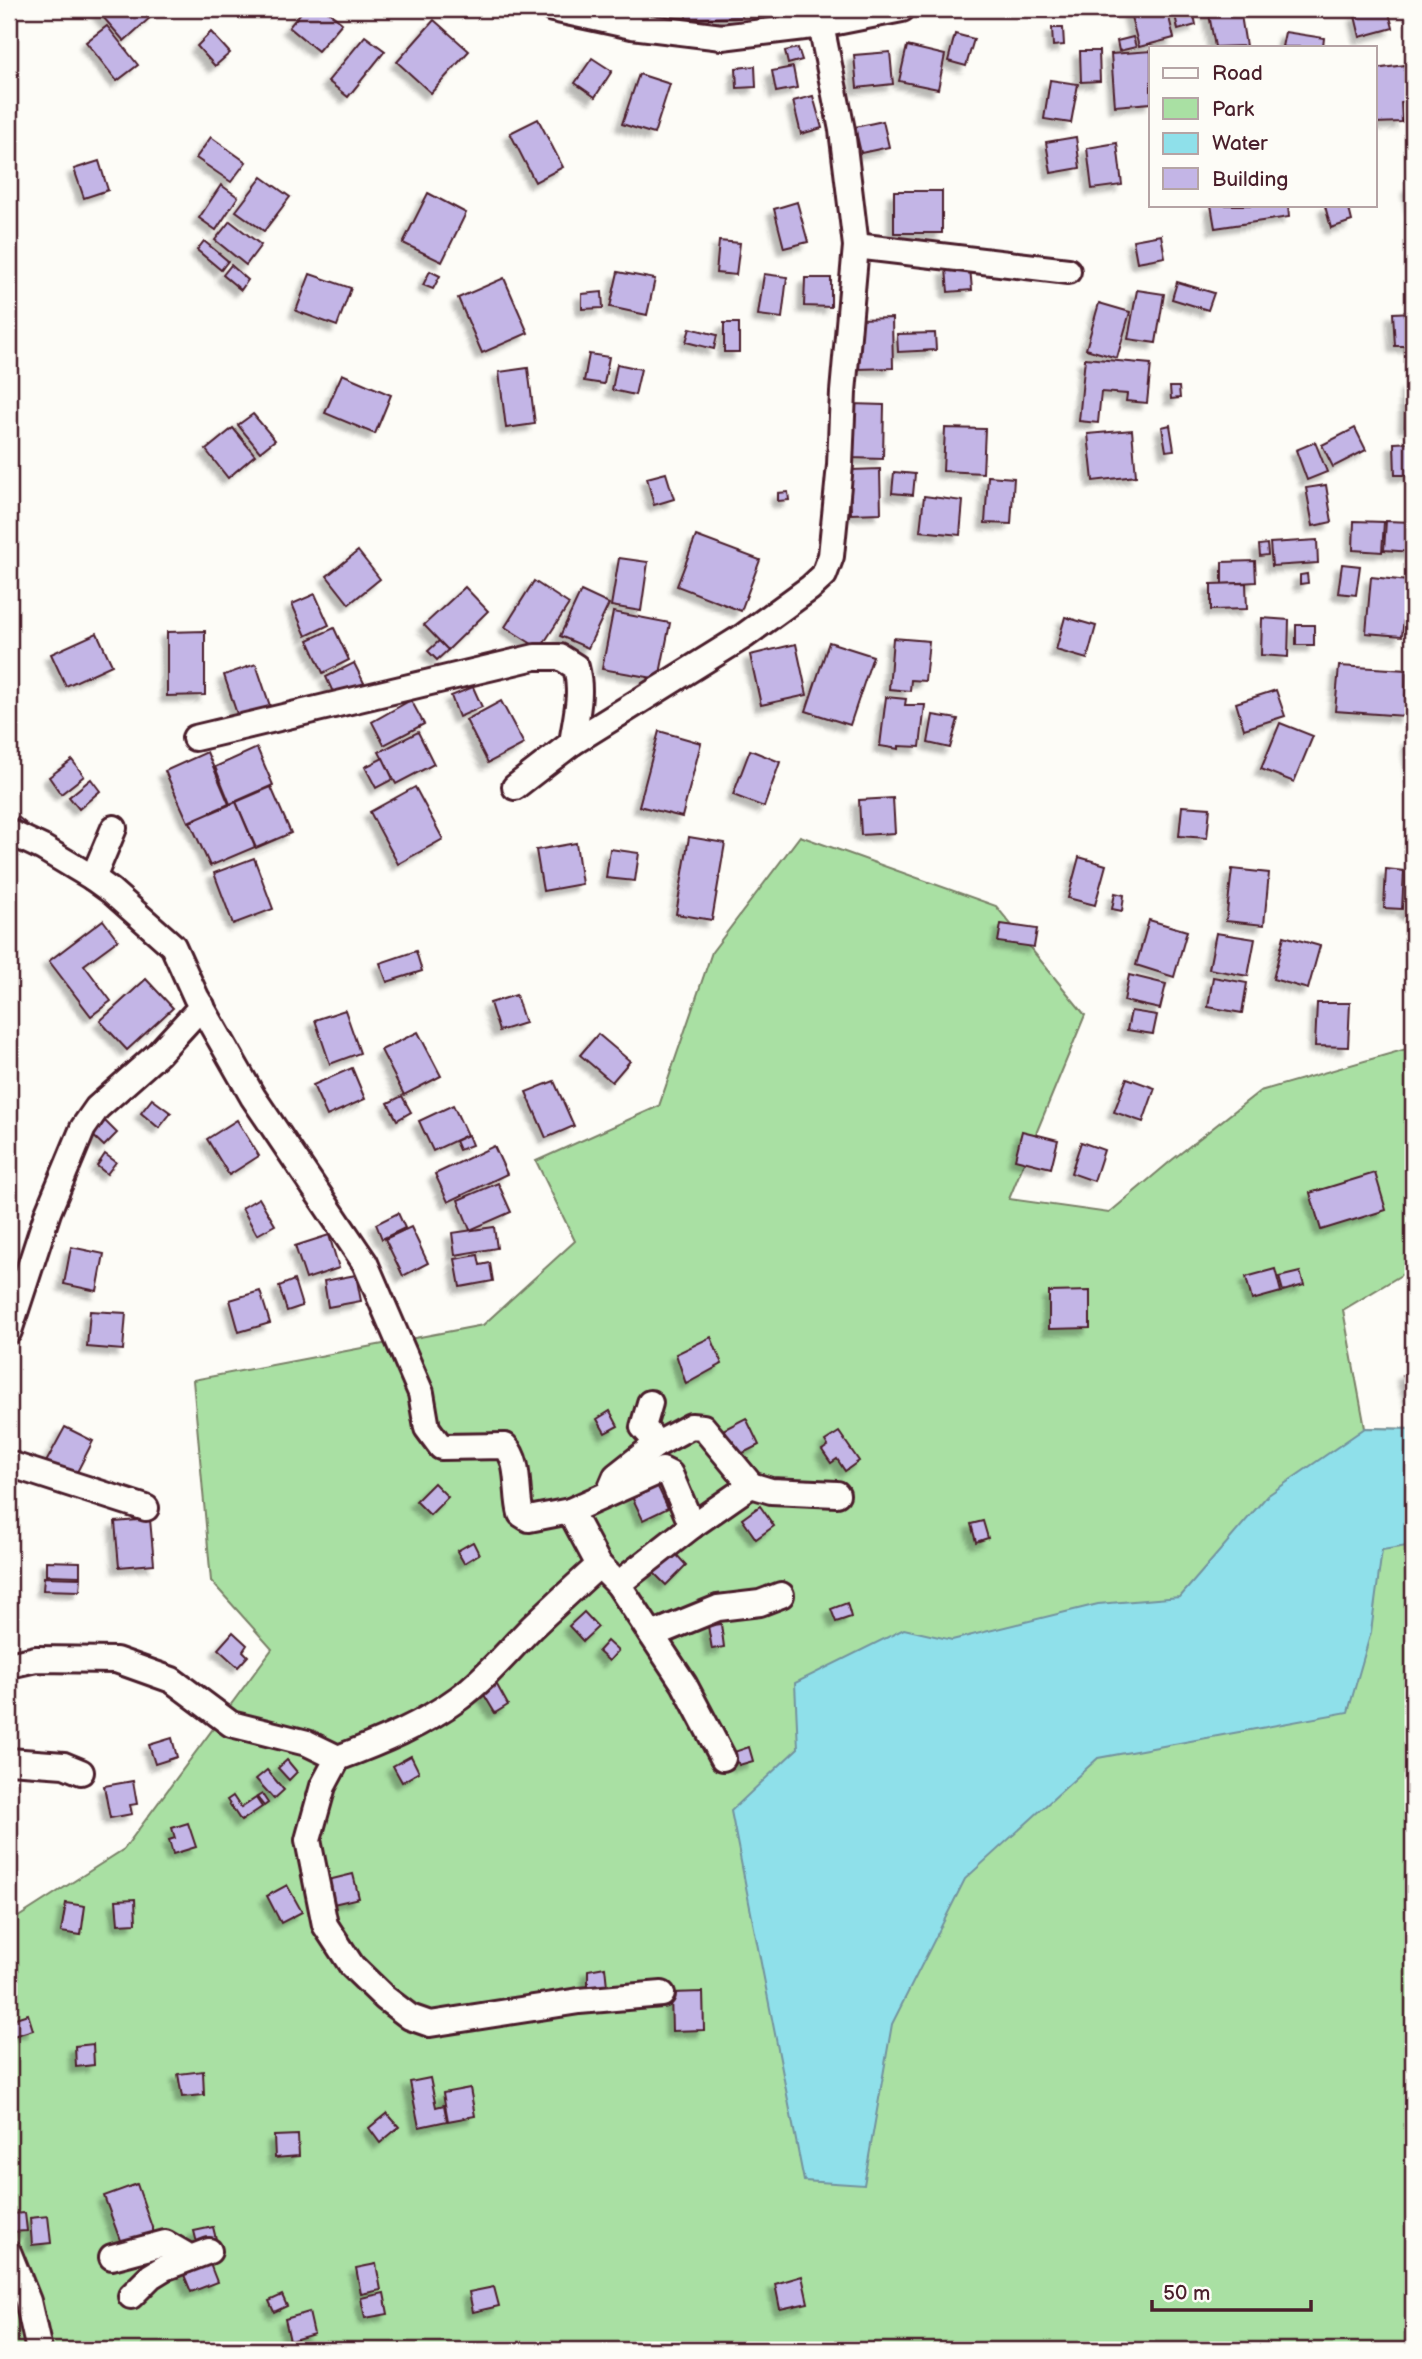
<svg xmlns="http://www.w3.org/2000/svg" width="1422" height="2359" viewBox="0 0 1422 2359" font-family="'Balsamiq Sans',sans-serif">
  <defs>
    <filter id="shadow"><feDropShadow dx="-6" dy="6" stdDeviation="2" flood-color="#0004"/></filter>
  </defs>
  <rect width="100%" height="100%" fill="#fdfcf7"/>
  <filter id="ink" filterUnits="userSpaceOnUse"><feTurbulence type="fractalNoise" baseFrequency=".0143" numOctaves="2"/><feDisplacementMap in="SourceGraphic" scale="14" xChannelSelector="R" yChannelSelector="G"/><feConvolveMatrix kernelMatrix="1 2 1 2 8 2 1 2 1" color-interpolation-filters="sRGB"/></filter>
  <g filter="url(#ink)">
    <path fill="#a9e0a3" stroke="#7a8067" stroke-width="2" d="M800 836 996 906 1085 1015 1009 1199 1109 1213 1172 1160 1260 1091 1413 1047V1268L1343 1310 1365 1428 1413 1429V2350H9V1923L124 1849 272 1649 211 1581 193 1380 483 1325 575 1241 536 1161 659 1106 712 952Z"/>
    <path fill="#8fe0ea" stroke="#73939e" stroke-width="2" d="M1365 1428 1413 1429V1545L1382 1550 1371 1632 1348 1712 1098 1758 965 1879 892 2024 864 2185 804 2181 731 1811 798 1748 795 1683 904 1629 952 1640 1098 1604 1180 1597 1267 1496Z"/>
    <g fill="#c3b5e6" stroke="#4a1f2b" stroke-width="2" filter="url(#shadow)">
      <path d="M96 9H145L152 16 124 41Z"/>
      <path d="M304 9H325L342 23 318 51 289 27Z"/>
      <path d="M686 9H742V17L686 19Z"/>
      <path d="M1129 9H1167L1174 38 1139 47Z"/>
      <path d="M1174 9H1193L1196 25 1178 30Z"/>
      <path d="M1208 9H1240L1246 46 1215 47Z"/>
      <path d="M1381 9H1388L1393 28 1360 37 1355 16Z"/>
      <path d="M434 20 469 51 431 93 397 62Z"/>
      <path d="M107 26 138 65 117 81 86 42Z"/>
      <path d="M1052 28H1063L1064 45 1053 46Z"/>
      <path d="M211 32 230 53 215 66 197 46Z"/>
      <path d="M1285 32 1324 38 1323 47H1282Z"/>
      <path d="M955 34 974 39 966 66 948 61Z"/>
      <path d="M365 36 385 51 348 97 328 81Z"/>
      <path d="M1133 37 1136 47 1119 51 1117 41Z"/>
      <path d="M907 46 945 55 938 89 899 81Z"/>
      <path d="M798 48 802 60 788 64 785 51Z"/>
      <path d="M1080 51H1099L1100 81 1081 82Z"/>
      <path d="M1151 51V103L1115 106 1111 54Z"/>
      <path d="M890 52 893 84 857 88 854 55Z"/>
      <path d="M592 58 612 71 595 97 575 83Z"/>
      <path d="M1413 64V100L1401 102 1402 122 1375 123V69Z"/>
      <path d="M755 66 756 87 737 88 736 68Z"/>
      <path d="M793 67 797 88 776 92 772 71Z"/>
      <path d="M639 74 670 84 654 134 622 124Z"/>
      <path d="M1050 80 1078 84 1071 123 1044 119Z"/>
      <path d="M813 96 822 128 801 134 793 101Z"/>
      <path d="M538 119 563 167 535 182 510 133Z"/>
      <path d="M883 121 889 147 861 153 855 127Z"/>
      <path d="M211 137 246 162 231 182 196 158Z"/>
      <path d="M1076 137 1080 168 1051 173 1046 142Z"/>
      <path d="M1117 143 1122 185 1092 189 1087 148Z"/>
      <path d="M99 161 108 190 84 198 74 169Z"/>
      <path d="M262 177 290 197 264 231 236 211Z"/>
      <path d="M221 185 238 197 216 230 199 218Z"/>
      <path d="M1413 186V208L1408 188Z"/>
      <rect x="894" y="191" width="48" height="42"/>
      <path d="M428 193 466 213 442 262 403 243Z"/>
      <path d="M797 202 808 242 784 248 774 209Z"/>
      <path d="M1211 205H1288L1289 217 1215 228Z"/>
      <path d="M1329 205H1348L1352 221 1331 228 1325 206Z"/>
      <path d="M230 221 261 245 246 265 215 240Z"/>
      <path d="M1161 235 1165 257 1137 262 1133 240Z"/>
      <path d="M204 241 228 261 221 270 197 250Z"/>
      <path d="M719 241 740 243 736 275 716 273Z"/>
      <path d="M231 265 248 280 241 290 223 275Z"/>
      <path d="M970 267 972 290 948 292 946 269Z"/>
      <path d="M430 271 440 276 433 289 423 285Z"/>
      <path d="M618 272 655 279 647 315 610 307Z"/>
      <path d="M310 274 351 288 337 326 296 311Z"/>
      <path d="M764 274 787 277 782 318 758 315Z"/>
      <path d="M504 278 528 333 482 353 458 298Z"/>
      <path d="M805 278H831V307L804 306Z"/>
      <path d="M1177 282 1214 293 1208 310 1172 299Z"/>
      <path d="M1137 290 1164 294 1156 343 1128 339Z"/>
      <path d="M602 292 603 308 582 309V294Z"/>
      <path d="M1099 303 1130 312 1117 358 1086 349Z"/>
      <path d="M1413 312V346H1395L1393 313Z"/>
      <path d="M892 318 893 368 858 369 857 319Z"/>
      <rect x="724" y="323" width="15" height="29"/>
      <path d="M690 328 717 335 714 349 686 342Z"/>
      <path d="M935 333 936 350 898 352 897 334Z"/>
      <path d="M589 354 609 357 604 384 584 381Z"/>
      <path d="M1085 358 1151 364 1147 403 1126 401 1127 394 1101 392 1098 423 1079 421Z"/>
      <path d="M617 364 641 369 635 395 612 390Z"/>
      <path d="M528 368 535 424 506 428 499 372Z"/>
      <path d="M342 374 391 395 375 434 325 413Z"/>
      <path d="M1407 385 1413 386V426H1405Z"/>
      <path d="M1170 387H1179L1180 398 1171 399Z"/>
      <path d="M852 404 884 405 883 459 851 458Z"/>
      <path d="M253 414 275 440 260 452 238 425Z"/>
      <path d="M1170 425 1174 450 1166 451 1162 427Z"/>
      <path d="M233 428 255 455 228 478 206 450Z"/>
      <path d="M945 428 985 429 983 473 943 471Z"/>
      <path d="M1355 428 1366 450 1333 467 1322 445Z"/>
      <path d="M1132 430 1136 476 1093 481 1088 434Z"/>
      <path d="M1315 442 1327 472 1307 480 1296 450Z"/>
      <path d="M1413 442V475H1395L1394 443Z"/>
      <path d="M880 469 881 513 851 514 850 470Z"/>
      <path d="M894 472 915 474 913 495 892 493Z"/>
      <path d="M666 473 674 499 654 505 647 478Z"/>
      <path d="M988 476 1014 478 1011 524 985 523Z"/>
      <path d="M1326 485 1332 522 1313 526 1306 488Z"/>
      <path d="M788 492 789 500 778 501V493Z"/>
      <path d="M924 496 963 501 960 535 920 531Z"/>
      <path d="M1354 521 1384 522 1382 552 1353 550Z"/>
      <path d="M1386 521 1413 522V552L1384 550Z"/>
      <path d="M696 536 760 560 741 611 677 586Z"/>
      <path d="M1317 540 1318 563 1272 566 1270 543Z"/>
      <path d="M1267 544 1268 555 1260 556 1259 545Z"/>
      <path d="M358 551 380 579 349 604 327 576Z"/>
      <path d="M619 558 648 562 641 611 611 606Z"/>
      <path d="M1255 561 1256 582 1222 584V562Z"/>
      <path d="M1342 564 1360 566 1356 595 1338 593Z"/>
      <path d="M1307 574 1308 583 1300 584V575Z"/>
      <path d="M1371 577 1408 581 1402 636 1366 633Z"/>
      <path d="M534 581 569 604 540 649 505 627Z"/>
      <path d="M1246 583 1247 609 1211 610V584Z"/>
      <path d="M465 587 488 611 448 650 424 625Z"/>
      <path d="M581 591 609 604 588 648 560 636Z"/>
      <path d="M315 594 329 625 306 636 292 604Z"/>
      <path d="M613 612 670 623 659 679 602 669Z"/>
      <path d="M1065 617 1096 626 1087 659 1056 650Z"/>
      <path d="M1262 618 1289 620 1288 657 1261 655Z"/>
      <rect x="1296" y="625" width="18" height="20"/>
      <path d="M334 628 349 660 323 673 308 640Z"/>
      <path d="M205 631V695L167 696V632Z"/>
      <path d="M97 633 112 665 66 686 51 654Z"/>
      <path d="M893 638 929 641 925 681 911 680 910 691 889 689Z"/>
      <path d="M439 641 448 650 437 660 428 651Z"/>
      <path d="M829 642 873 656 850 725 806 711Z"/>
      <path d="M796 644 807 695 761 705 750 655Z"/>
      <path d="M354 663 366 687 337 701 326 677Z"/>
      <path d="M256 664 270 706 238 717 224 675Z"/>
      <path d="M1339 666 1407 670 1405 716 1335 711Z"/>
      <path d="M473 687 482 707 459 717 451 696Z"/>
      <path d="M1276 690 1285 716 1244 729 1236 703Z"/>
      <path d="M886 697 906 699 905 705H925L920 747 899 746V749L880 746Z"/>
      <path d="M411 700 424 724 384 745 372 722Z"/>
      <path d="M501 701 524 744 488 763 466 720Z"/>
      <path d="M933 715 958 719 950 748 928 743Z"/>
      <path d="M1280 723 1313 736 1294 782 1261 769Z"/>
      <path d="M659 731 701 743 682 817 639 806Z"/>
      <path d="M418 732 434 764 396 784 379 752Z"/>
      <path d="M1408 740H1413V776H1412Z"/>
      <path d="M257 748 273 785 230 804 215 767Z"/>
      <path d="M750 750 780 762 764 807 733 795Z"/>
      <path d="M207 752 229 804 188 822 165 771Z"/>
      <path d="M383 758 393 779 376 788 365 767Z"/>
      <path d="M72 760 84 776 61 794 49 777Z"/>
      <path d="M91 779 100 791 79 809 69 797Z"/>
      <path d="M271 787 291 833 256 848 236 802Z"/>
      <path d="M415 787 443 839 398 864 370 812Z"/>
      <path d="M893 798 895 833 861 835 859 800Z"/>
      <path d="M236 802 255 847 210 866 190 822Z"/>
      <path d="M1182 806 1210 808 1207 838 1179 836Z"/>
      <path d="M18 817 30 827 20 839 9 829Z"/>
      <path d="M689 837 725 843 712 920 676 914Z"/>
      <path d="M576 843 582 884 543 891 536 850Z"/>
      <path d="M610 849 639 853 635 881 606 878Z"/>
      <path d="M1079 857 1106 865 1095 905 1068 898Z"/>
      <path d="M254 858 273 909 233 924 214 873Z"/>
      <path d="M1232 869 1269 873 1264 925 1226 921Z"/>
      <path d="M1386 869 1404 871 1402 909 1384 908Z"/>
      <path d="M1407 869H1413V914L1405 913Z"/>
      <path d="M1115 893 1124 895 1122 911 1112 909Z"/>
      <path d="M103 920 118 940 84 965 111 1001 91 1016 49 961Z"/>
      <path d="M1149 920 1187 931 1174 977 1136 965Z"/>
      <path d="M1001 924 1037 929 1034 947 998 942Z"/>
      <path d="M1216 933 1255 939 1248 976 1209 969Z"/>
      <path d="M1284 936 1320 946 1308 989 1273 979Z"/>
      <path d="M416 951 422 971 387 982 380 963Z"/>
      <path d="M1129 975 1166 984 1160 1009 1124 1001Z"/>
      <path d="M1213 977 1247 983 1242 1013 1208 1007Z"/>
      <path d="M146 979 173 1008 127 1050 100 1021Z"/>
      <path d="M516 995 525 1023 499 1031 490 1003Z"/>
      <path d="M1317 1003H1350L1348 1047 1315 1046Z"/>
      <path d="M345 1010 360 1053 330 1064 315 1020Z"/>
      <path d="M1131 1011 1157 1015 1153 1034 1127 1030Z"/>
      <path d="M418 1032 441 1076 404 1095 381 1050Z"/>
      <path d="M598 1034 630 1061 612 1082 580 1055Z"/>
      <path d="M352 1068 365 1099 327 1116 313 1085Z"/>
      <path d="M1127 1078 1155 1088 1143 1122 1114 1112Z"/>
      <path d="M554 1081 574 1126 546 1138 526 1092Z"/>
      <path d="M402 1096 411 1112 397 1120 388 1103Z"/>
      <path d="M152 1099 171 1113 159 1128 141 1113Z"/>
      <path d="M453 1105 467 1135 433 1151 419 1121Z"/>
      <path d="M102 1118 117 1133 104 1146 89 1132Z"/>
      <path d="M237 1120 259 1156 229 1175 207 1139Z"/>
      <path d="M1022 1131 1058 1140 1051 1168 1015 1159Z"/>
      <path d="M468 1135 472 1145 459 1150 455 1141Z"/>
      <path d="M1081 1142 1104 1150 1094 1181 1071 1173Z"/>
      <path d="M494 1146 507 1174 448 1202 435 1174Z"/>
      <path d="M105 1154 116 1162 107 1174 97 1166Z"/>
      <path d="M1375 1173 1386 1210 1321 1230 1310 1193Z"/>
      <path d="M498 1183 511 1212 470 1230 458 1200Z"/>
      <path d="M259 1198 275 1225 257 1235 242 1208Z"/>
      <path d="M398 1213 405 1228 382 1239 376 1224Z"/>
      <path d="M411 1227 428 1263 403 1276 385 1239Z"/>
      <path d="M494 1227 497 1248 455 1255 452 1233Z"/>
      <path d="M329 1235 339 1268 306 1279 295 1246Z"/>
      <path d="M71 1247 104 1254 97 1291 64 1284Z"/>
      <path d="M478 1255 480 1265 490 1263 493 1281 460 1287 455 1259Z"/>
      <path d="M1275 1269 1281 1292 1252 1300 1246 1277Z"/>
      <path d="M1300 1272 1304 1285 1283 1291 1279 1277Z"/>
      <path d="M356 1275 361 1301 328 1307 324 1281Z"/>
      <path d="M294 1280 302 1306 287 1311 279 1286Z"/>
      <path d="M260 1291 270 1323 239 1332 230 1300Z"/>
      <path d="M1090 1291V1328L1049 1329V1292Z"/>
      <path d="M90 1311 126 1313 123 1350 87 1347Z"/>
      <path d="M711 1337 722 1364 686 1384 676 1354Z"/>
      <path d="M1413 1371V1401L1412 1402 1403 1375Z"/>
      <path d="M610 1411 618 1426 605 1433 597 1419Z"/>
      <path d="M746 1418 759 1445 735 1457 721 1431Z"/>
      <path d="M65 1427 93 1441 74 1478 45 1464Z"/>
      <path d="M839 1432 859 1461 845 1471 837 1459 831 1463 822 1450 828 1446 825 1441Z"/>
      <path d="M434 1483 448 1497 430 1515 416 1501Z"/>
      <path d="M657 1485 668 1508 643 1520 632 1497Z"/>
      <path d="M760 1506 774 1526 756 1539 742 1519Z"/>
      <path d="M150 1519 154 1564 119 1567 115 1522Z"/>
      <path d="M983 1521 988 1538 976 1542 971 1524Z"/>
      <path d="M473 1542 479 1554 464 1563 457 1551Z"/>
      <path d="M674 1552 686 1565 666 1585 653 1572Z"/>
      <path d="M46 1561 80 1562V1576L46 1575Z"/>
      <path d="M44 1577 81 1578 80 1591 43 1590Z"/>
      <path d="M847 1603 851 1617 836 1622 831 1609Z"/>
      <path d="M584 1612 598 1627 583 1641 569 1626Z"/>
      <path d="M721 1624 724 1647 712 1649 708 1626Z"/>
      <path d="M233 1632 247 1645 243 1651 248 1656 238 1667 218 1649Z"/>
      <path d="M607 1641 618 1651 609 1661 598 1651Z"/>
      <path d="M497 1685 508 1705 495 1713 483 1693Z"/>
      <path d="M172 1738 177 1757 155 1764 149 1745Z"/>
      <path d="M749 1747 753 1761 739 1765 734 1752Z"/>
      <path d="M411 1756 419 1772 402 1782 393 1766Z"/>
      <path d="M287 1760 297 1772 289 1780 278 1768Z"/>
      <path d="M267 1770 284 1790 274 1799 256 1779Z"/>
      <path d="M133 1781 137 1804 130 1805 132 1814 110 1818 104 1786Z"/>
      <path d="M262 1794 268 1803 264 1806 257 1797Z"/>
      <path d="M233 1796 241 1808 256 1798 262 1807 241 1821 227 1800Z"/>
      <path d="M188 1823 196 1847 173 1854 169 1840 175 1838 172 1828Z"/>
      <path d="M353 1874 359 1898 329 1905 324 1881Z"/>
      <path d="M287 1885 302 1912 281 1923 267 1896Z"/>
      <path d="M135 1899 136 1923 118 1924 116 1900Z"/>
      <path d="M66 1903 85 1906 81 1935 61 1932Z"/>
      <path d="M605 1967 607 1986 588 1989V1970Z"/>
      <path d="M703 1992 704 2030 672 2031 671 1993Z"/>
      <path d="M28 2014 33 2030 13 2036 9 2020Z"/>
      <path d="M93 2044 94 2065 76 2067 75 2046Z"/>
      <path d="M203 2071 204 2095 182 2097 178 2074Z"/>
      <path d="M430 2078 436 2107 444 2105 447 2121 419 2127 410 2082Z"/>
      <path d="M470 2088 475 2116 448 2121 443 2093Z"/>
      <path d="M387 2113 399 2127 380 2143 369 2128Z"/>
      <path d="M298 2135 299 2156 275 2158 274 2136Z"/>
      <path d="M137 2184 156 2239 124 2251 104 2196Z"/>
      <path d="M25 2213 27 2231 10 2232 9 2214Z"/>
      <path d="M48 2216 51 2243 32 2245 30 2218Z"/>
      <path d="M213 2227 216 2239 197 2243 194 2231Z"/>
      <path d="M208 2259 217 2282 191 2292 182 2270Z"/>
      <path d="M376 2264 381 2290 361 2294 356 2268Z"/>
      <path d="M802 2276 808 2303 780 2309 775 2284Z"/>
      <path d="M494 2287 499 2306 473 2312 469 2292Z"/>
      <path d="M384 2293 388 2314 365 2318 361 2298Z"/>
      <path d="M282 2295 287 2306 274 2312 269 2301Z"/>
      <path d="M309 2312 314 2334 290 2341 285 2319Z"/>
    </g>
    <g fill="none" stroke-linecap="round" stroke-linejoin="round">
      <defs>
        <g id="minor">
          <path d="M553 9 632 26 722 37 821 25 902 9"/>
          <path d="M856 246 1068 271"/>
          <path d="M195 738 535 657H560L576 667C583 693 576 716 572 743"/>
          <path d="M515 787 572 743 744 636 810 588 824 575 831 556 840 465 843 392 856 246 842 130 821 25"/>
          <path d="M9 832 43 848 93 878 111 891 173 946 196 997 253 1097 365 1263 421 1393 427 1428 441 1447 505 1446C521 1462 515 1493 521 1514L529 1519 570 1511 662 1470 670 1474 692 1526"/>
          <path d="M93 878 114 828"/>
          <path d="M9 1331 48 1212 83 1128 97 1108 158 1054 202 1006"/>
          <path d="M650 1403 643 1427 651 1436 654 1446"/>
          <path d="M9 1464 146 1508"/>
          <path d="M610 1490 616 1476 654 1446 691 1426 703 1427 751 1485 771 1491 837 1494"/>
          <path d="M570 1511 599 1565 618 1584 684 1684 723 1758"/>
          <path d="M618 1584 692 1526 751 1485"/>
          <path d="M652 1635 718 1608 760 1603 781 1595"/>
          <path d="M9 1665 36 1659 116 1660 172 1680 231 1724 307 1743 338 1758C381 1742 422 1725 459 1698 486 1678 508 1651 532 1627 554 1606 577 1585 599 1565"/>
          <path d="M338 1758 323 1786 308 1840 325 1925 352 1966 385 1998 410 2017 430 2024 579 2001 662 1994"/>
          <path d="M9 1761 64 1765 81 1772"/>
          <path d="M9 2254 28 2301 39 2350"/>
          <path d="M112 2257 165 2243 184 2254 187 2259"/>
          <path d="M131 2296 151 2276 164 2268 209 2251"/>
        </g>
      </defs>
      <use href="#minor" stroke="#4a1f2b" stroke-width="30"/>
      <use href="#minor" stroke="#fdfcf7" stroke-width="24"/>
    </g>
  </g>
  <rect width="1422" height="2359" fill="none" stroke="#fdfcf7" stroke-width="35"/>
  <rect x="18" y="18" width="1387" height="2324" fill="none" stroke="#4a1f2b" stroke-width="2.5" filter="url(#ink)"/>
  <rect x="1149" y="46" width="228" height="161" fill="#fdfcf7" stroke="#b5a4a5" stroke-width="2"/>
  <rect x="1163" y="68" width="35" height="10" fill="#fdfcf7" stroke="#b5a4a5" stroke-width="2"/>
  <text x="1212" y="80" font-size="21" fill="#4a1f2b">Road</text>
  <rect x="1163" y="98" width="35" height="21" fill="#a9e0a3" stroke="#b5a4a5" stroke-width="2"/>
  <text x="1212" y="116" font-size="21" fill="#4a1f2b">Park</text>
  <rect x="1163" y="133" width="35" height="21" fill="#8fe0ea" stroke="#b5a4a5" stroke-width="2"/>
  <text x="1212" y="150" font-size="21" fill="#4a1f2b">Water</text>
  <rect x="1163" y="168" width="35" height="21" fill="#c3b5e6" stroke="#b5a4a5" stroke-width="2"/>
  <text x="1212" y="186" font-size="21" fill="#4a1f2b">Building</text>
  <path d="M1152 2300v10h159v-10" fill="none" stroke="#4a1f2b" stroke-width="3.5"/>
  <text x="1163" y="2300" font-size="21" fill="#4a1f2b" stroke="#fdfcf7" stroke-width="5" paint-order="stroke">50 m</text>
</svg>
